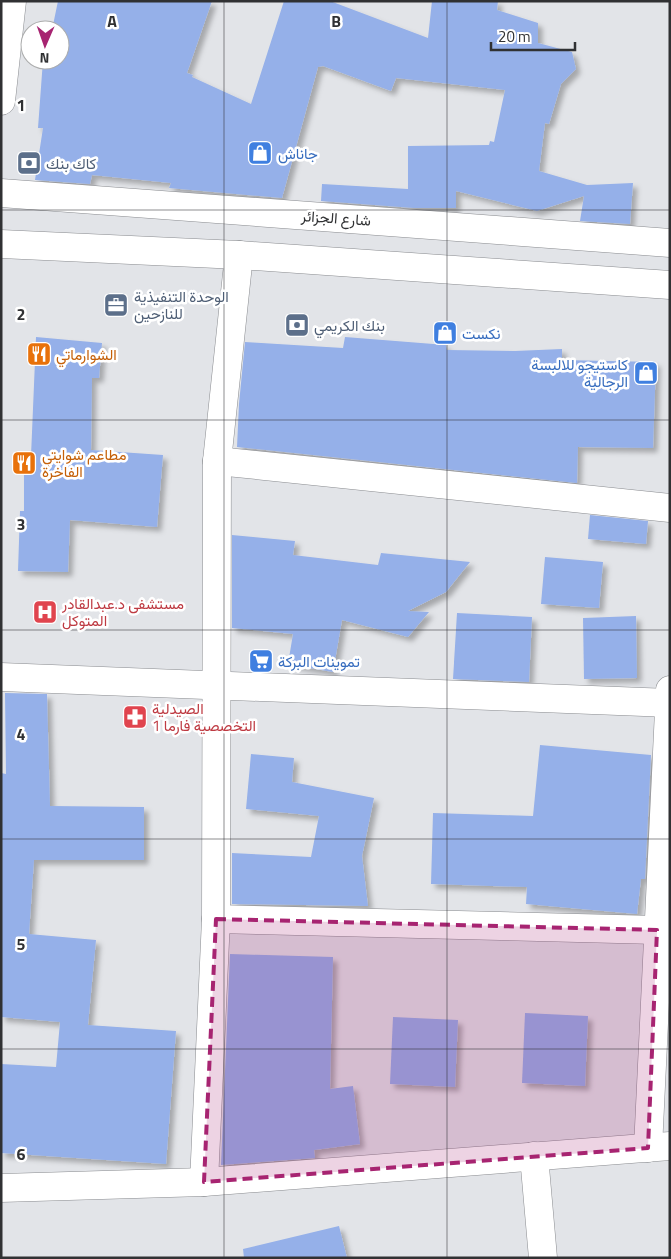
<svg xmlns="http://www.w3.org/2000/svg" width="671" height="1259" viewBox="0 0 671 1259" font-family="'Titillium Web',Vazirmatn,sans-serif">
  <defs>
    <filter id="shadow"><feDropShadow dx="4.5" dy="4.5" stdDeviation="2.5" flood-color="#0004"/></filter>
  </defs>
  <rect width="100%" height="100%" fill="#e2e4e8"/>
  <g fill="#95b0e9" filter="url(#shadow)">
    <path d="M58 1H212L187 73 193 75 192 77 251 104 284 1H330L428 38 432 1H498L497 10 538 23V43L572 52 576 69 561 84 549 124 545 123 539 171 587 185 633 183 630 224 580 221 584 196 537 211 456 191V208H414L321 201 322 184 408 189V146L489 145 490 141 494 142 505 90 396 78 391 91 323 66 318 67 282 198 169 188 171 183 92 175 90 184 35 180 43 128H38L43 60H60V30H52Z"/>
    <path d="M36 337 102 343 99 378H92L91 450 163 455 157 527 70 520 68 572 18 571 20 511H24V456H31Z"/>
    <path d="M345 337 446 345 447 350 515 351 562 349V360L656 362 653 448 578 447 577 483 237 447 239 404 245 342 343 348Z"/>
    <path d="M590 515 648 521 646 544 588 539Z"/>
    <path d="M232 535 295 541 293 555 378 565 381 553 470 562 446 592 408 611 429 612 408 637 342 620 333 672 288 664 293 634 232 628Z"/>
    <path d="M545 557 603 562 599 608 541 604Z"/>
    <path d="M457 613 532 617 529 682 453 679Z"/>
    <path d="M636 616 637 678 584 679 583 618Z"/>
    <path d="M5 693 47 694 50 806 144 807V860H34L29 934 96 940 88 1025 176 1031 166 1164 1 1153V1064L56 1067 60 1022 1 1017V773L6 774Z"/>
    <path d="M540 745 651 755 645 879H641L637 914 526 904 527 887 431 884 433 813 533 816Z"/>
    <path d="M251 754 294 758 292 782 374 798 362 856 368 906 232 904V853L311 857 319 816 246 809Z"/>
    <path d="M230 954 333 957 330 1089 353 1086 360 1144 314 1150 315 1158 221 1165Z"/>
    <path d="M525 1013 588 1016 585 1086 522 1083Z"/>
    <path d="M393 1017 458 1020 455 1087 390 1084Z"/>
    <path d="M339 1226 347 1258H244L243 1249Z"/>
  </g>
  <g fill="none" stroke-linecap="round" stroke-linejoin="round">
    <defs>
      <g id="minor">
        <path d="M1 101 12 1"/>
        <path d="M217 461 670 508"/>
        <path d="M1 677 670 703"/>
        <path d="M216 919 657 930"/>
        <path d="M648 1148 670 690"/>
        <path d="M534 1156 543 1258"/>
        <path d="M204 1182 216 919 217 461 239 255"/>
        <path d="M1 1188 204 1182 670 1146"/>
      </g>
      <g id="major">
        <path d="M1 193 670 243"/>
        <path d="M1 244 239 255 670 285"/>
      </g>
    </defs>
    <use href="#minor" stroke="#898b8f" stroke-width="29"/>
    <use href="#major" stroke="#898b8f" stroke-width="29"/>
    <use href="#minor" stroke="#fff" stroke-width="28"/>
    <use href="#major" stroke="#fff" stroke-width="28"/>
  </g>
  <path fill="#a72471" fill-opacity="0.2" stroke="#a72471" stroke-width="4" stroke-dasharray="10 6" stroke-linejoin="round" d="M216 919 657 930 648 1148 204 1182Z"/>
  <path fill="none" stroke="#303133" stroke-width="1" stroke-opacity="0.55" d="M224 1V1258M447 1V1258M1 210H670M1 420H670M1 630H670M1 839H670M1 1049H670"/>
  <defs>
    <symbol id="shop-square" viewBox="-11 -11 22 22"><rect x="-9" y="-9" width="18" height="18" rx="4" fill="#3f7fe0" stroke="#fff"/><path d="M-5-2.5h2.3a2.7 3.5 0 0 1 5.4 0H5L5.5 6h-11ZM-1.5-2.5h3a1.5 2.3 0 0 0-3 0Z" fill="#fff"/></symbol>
    <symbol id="bank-square" viewBox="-11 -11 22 22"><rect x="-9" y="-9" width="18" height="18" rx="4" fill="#5c6f8a" stroke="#fff"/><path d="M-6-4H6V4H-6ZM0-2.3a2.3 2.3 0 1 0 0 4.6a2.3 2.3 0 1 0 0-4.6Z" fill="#fff"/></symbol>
    <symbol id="office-square" viewBox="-11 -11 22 22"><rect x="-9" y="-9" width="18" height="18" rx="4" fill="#5c6f8a" stroke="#fff"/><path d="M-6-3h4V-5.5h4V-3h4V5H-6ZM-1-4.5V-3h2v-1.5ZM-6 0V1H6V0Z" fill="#fff"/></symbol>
    <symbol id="restaurant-square" viewBox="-11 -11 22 22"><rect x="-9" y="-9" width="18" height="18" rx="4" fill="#e8710a" stroke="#fff"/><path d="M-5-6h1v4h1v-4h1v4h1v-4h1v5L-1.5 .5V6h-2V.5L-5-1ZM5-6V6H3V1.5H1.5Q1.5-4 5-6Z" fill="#fff"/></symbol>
    <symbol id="hospital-square" viewBox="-11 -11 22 22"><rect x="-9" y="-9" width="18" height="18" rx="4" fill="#e0444e" stroke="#fff"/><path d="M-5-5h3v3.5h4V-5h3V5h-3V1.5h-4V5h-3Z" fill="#fff"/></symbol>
    <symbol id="supermarket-square" viewBox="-11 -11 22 22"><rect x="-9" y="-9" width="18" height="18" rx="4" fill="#3f7fe0" stroke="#fff"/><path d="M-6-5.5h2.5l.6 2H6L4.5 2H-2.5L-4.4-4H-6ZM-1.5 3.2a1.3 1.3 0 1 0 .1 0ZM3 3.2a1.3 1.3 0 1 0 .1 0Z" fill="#fff"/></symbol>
    <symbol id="pharmacy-square" viewBox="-11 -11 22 22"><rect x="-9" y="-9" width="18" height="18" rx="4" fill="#e0444e" stroke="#fff"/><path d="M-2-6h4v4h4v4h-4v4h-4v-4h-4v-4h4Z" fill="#fff"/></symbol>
  </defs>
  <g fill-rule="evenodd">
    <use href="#shop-square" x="246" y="139" width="28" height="28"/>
    <use href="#bank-square" x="15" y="149" width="28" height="28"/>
    <use href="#office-square" x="102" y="291" width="28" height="28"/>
    <use href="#bank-square" x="283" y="311" width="28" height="28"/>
    <use href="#shop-square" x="431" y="319" width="28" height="28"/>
    <use href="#restaurant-square" x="25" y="340" width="28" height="28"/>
    <use href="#shop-square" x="632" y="359" width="28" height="28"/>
    <use href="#restaurant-square" x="10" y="449" width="28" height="28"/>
    <use href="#hospital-square" x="31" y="598" width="28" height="28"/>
    <use href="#supermarket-square" x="247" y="647" width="28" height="28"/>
    <use href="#pharmacy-square" x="121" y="703" width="28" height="28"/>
  </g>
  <g text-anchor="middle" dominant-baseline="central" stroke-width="5" stroke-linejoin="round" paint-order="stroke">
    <g font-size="15" fill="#366cbe" stroke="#fff" text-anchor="start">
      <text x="278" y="153">جاناش</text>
      <text x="462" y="333">نكست</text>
      <text x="628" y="364" text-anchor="end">كاستيجو للالبسة<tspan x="628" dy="17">الرجالية</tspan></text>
      <text x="278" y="661">تموينات البركة</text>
    </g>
    <g font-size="15" fill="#4e5e75" stroke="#fff" text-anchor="start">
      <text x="46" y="163">كاك بنك</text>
      <text x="134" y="296">الوحدة التنفيذية<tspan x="134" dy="17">للنازحين</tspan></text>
      <text x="314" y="325">بنك الكريمي</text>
    </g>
    <g font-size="15" fill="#303133" stroke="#fff">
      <text transform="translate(336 218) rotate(4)">شارع الجزائر</text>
    </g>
    <g font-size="15" fill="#c56008" stroke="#fff" text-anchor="start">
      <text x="56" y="354">الشوارماتي</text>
      <text x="42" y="454">مطاعم شوايتي<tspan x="42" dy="17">الفاخرة</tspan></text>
    </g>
    <g font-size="15" fill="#be3a42" stroke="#fff" text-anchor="start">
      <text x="62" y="603">مستشفى د.عبدالقادر<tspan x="62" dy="17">المتوكل</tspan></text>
      <text x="152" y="708">الصيدلية<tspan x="152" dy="17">التخصصية فارما 1</tspan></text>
    </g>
  </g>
  <g font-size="16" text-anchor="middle" font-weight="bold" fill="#303133" stroke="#fff" stroke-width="5" stroke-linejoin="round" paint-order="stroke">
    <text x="112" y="27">A</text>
    <text x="336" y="27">B</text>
    <text x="21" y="111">1</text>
    <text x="21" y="320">2</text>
    <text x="21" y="530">3</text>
    <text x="21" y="740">4</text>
    <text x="21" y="950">5</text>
    <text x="21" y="1160">6</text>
  </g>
  <rect width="671" height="1259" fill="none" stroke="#303133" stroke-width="5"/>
  <g transform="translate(45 45) rotate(182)"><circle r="24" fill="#ffffff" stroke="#acadad"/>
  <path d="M0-4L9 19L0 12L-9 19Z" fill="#a72471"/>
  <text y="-8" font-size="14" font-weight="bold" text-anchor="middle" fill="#303133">N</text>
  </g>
  <path d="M491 42v8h84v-8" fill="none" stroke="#303133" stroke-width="2.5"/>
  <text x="498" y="42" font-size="15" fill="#303133" stroke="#ffffff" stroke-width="4" paint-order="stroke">20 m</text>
</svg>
